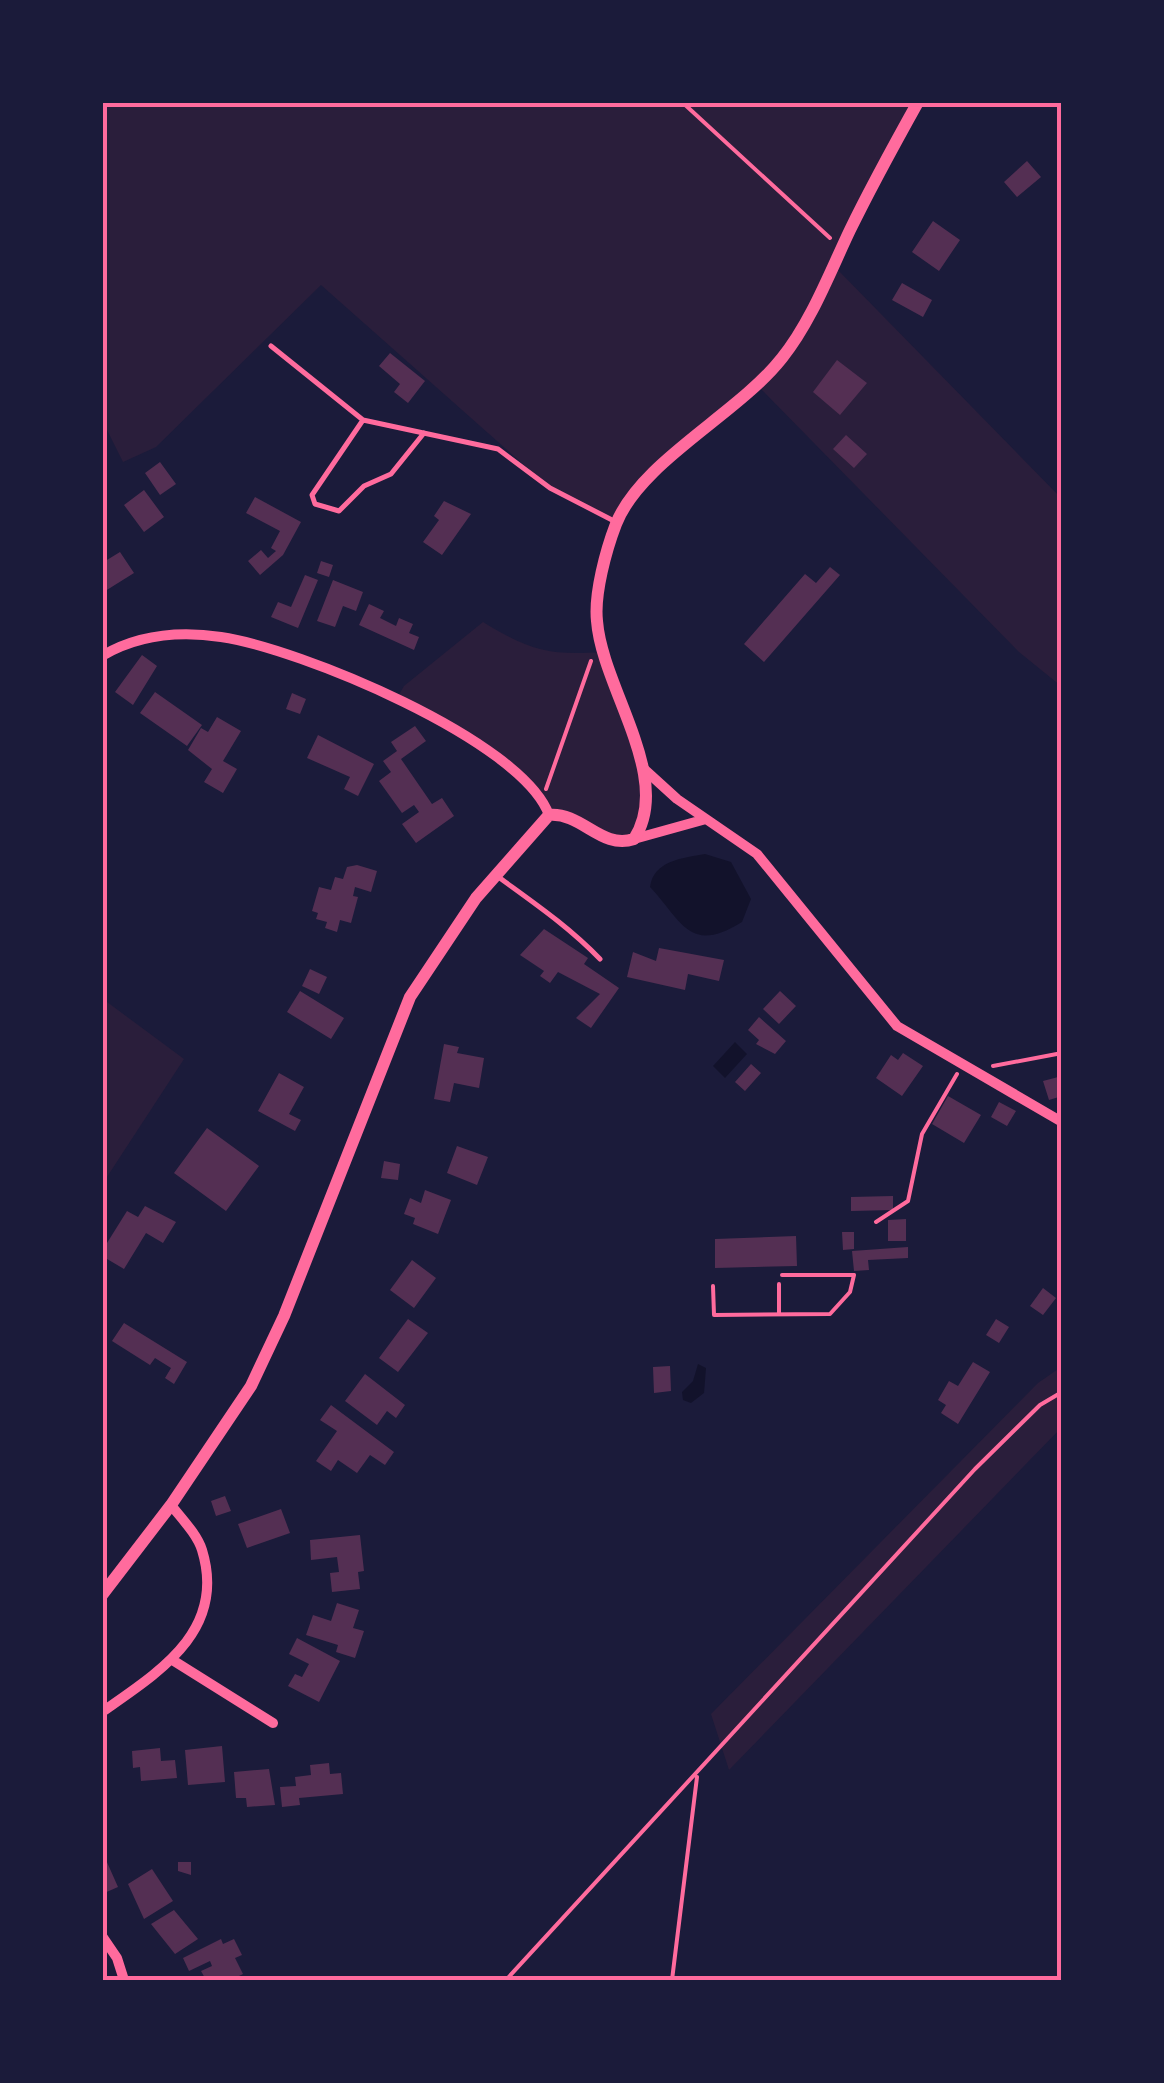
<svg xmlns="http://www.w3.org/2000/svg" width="1164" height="2083" font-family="'Nunito Sans',sans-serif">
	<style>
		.green { fill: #2a1e3b }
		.water { fill: #12122b }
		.building { fill: #542f53 }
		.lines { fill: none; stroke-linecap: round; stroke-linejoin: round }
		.path { stroke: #ff6b9d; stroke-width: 4 }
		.service { stroke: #ff6b9d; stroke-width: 5 }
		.minor { stroke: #ff6b9d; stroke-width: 10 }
		.tertiary { stroke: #ff6b9d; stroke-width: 12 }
		.neatline { fill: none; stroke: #ff6b9d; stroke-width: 4 }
	</style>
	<rect width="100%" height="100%" fill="#1b1b3a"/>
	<path class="green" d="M 103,103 L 918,103 L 835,267 L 1061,498 L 1061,686 L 1019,652 L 757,385 L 674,453 L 617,523 L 550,488 L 321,285 L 156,447 L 123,462 L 103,422 Z
		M 483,622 C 529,650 549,656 602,652 L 644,769 L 640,830 L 623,842 L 549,815 L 513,772 L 397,698 L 404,686 Z
		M 103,999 L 184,1059 L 103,1183 Z
		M 1061,1367 L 1061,1428 L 729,1770 L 711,1714 L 1038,1383 Z"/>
	<path class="water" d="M 705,854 L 731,862 L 751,899 L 742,922 C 689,955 682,921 650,887 C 653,861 682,858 705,854 Z
		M 735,1042 L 747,1054 L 725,1078 L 713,1066 Z
		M 698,1364 L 706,1368 L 704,1393 L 691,1403 L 683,1400 L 682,1392 L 693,1381 Z"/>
	<path class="building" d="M 1027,161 L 1041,177 L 1017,197 L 1004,182 Z
		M 933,221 L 960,240 L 939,271 L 912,252 Z
		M 902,283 L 932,300 L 923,317 L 892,300 Z
		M 390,353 L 425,381 L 408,403 L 394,392 L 400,384 L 379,366 Z
		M 837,360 L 867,383 L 840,415 L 813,392 Z
		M 846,435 L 867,454 L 854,468 L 833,449 Z
		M 160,462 L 176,484 L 160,495 L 145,473 Z
		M 144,490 L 164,517 L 144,532 L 124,505 Z
		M 255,497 L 301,522 L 283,555 L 260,575 L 248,561 L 261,550 L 268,558 L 276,551 L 271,548 L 280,531 L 246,513 Z
		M 444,501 L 471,514 L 442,555 L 423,542 L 439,520 L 434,516 Z
		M 120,552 L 134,573 L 102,593 L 102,563 Z
		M 321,561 L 333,565 L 329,577 L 317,573 Z
		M 830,567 L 840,575 L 764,662 L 744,644 L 805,574 L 816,583 Z
		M 305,575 L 318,580 L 298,628 L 271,617 L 278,602 L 291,607 Z
		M 333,580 L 363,592 L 356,611 L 343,606 L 335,627 L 317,621 Z
		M 369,604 L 384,611 L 380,618 L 396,626 L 399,618 L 413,624 L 409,633 L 419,637 L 414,650 L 359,625 Z
		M 142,655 L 157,666 L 133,705 L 115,692 Z
		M 155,692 L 202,725 L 187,746 L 140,713 Z
		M 292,693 L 306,699 L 300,714 L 286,709 Z
		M 217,717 L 241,731 L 223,761 L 237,769 L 223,793 L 204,782 L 212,769 L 188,750 L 201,728 L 208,732 Z
		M 415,726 L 426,741 L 401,759 L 432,804 L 442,798 L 454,816 L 416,843 L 402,824 L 419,812 L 414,805 L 402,813 L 379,781 L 391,772 L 383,761 L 397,751 L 391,742 Z
		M 318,735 L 374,764 L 358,796 L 344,789 L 350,777 L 307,758 Z
		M 357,865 L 377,871 L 371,892 L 355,887 L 353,896 L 358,897 L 351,923 L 340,920 L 337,932 L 325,928 L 327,922 L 316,919 L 318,913 L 312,911 L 319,887 L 331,890 L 335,877 L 343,879 L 347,867 Z
		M 544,929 L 588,958 L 584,964 L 619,988 L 591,1028 L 576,1018 L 600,994 L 558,972 L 550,983 L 540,976 L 544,971 L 520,955 Z
		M 659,948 L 724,960 L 719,981 L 688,974 L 685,990 L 627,977 L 633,952 L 656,961 Z
		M 310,969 L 327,977 L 319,994 L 302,986 Z
		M 300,991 L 344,1018 L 331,1039 L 287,1012 Z
		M 780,991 L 796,1006 L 779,1024 L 763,1009 Z
		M 759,1017 L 786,1041 L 775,1054 L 756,1044 L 759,1040 L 748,1030 Z
		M 444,1044 L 459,1047 L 457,1053 L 484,1058 L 479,1088 L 454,1083 L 450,1102 L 434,1099 Z
		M 903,1053 L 923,1066 L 902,1096 L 876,1078 L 891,1055 L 898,1060 Z
		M 751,1064 L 761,1073 L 745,1091 L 735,1082 Z
		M 279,1073 L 304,1087 L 289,1114 L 301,1120 L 295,1131 L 258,1111 Z
		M 1062,1076 L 1062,1096 L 1049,1100 L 1043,1081 Z
		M 948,1096 L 981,1115 L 964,1143 L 932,1124 Z
		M 999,1102 L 1016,1111 L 1007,1126 L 991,1117 Z
		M 207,1128 L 259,1166 L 226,1211 L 174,1173 Z
		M 457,1146 L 488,1157 L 477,1185 L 447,1173 Z
		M 384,1161 L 400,1164 L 398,1180 L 381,1178 Z
		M 425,1190 L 451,1200 L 438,1234 L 413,1224 L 415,1218 L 404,1214 L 410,1198 L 421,1203 Z
		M 893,1196 L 893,1210 L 851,1211 L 851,1197 Z
		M 145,1206 L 176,1222 L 163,1243 L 146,1233 L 124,1269 L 102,1256 L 102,1251 L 127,1211 L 138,1217 Z
		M 906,1219 L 906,1241 L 888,1241 L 888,1220 Z
		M 842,1232 L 854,1232 L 854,1249 L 843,1250 Z
		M 796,1236 L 797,1266 L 715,1268 L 715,1239 Z
		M 908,1247 L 908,1258 L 868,1260 L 869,1270 L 854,1271 L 852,1251 Z
		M 412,1260 L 436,1278 L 414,1308 L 390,1290 Z
		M 1043,1288 L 1056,1298 L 1043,1315 L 1030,1306 Z
		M 408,1319 L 428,1333 L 398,1372 L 379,1358 Z
		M 996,1319 L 1009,1327 L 999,1343 L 986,1335 Z
		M 124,1323 L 187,1362 L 174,1384 L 165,1378 L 171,1368 L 155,1358 L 150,1365 L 112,1341 Z
		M 973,1362 L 990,1372 L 958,1424 L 941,1413 L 946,1405 L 938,1400 L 949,1381 L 958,1386 Z
		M 670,1366 L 671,1391 L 654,1393 L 653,1367 Z
		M 365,1374 L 405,1405 L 396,1418 L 387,1411 L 377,1425 L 345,1401 Z
		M 331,1405 L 394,1452 L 385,1465 L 370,1455 L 357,1473 L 338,1460 L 331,1471 L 316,1461 L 337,1431 L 320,1420 Z
		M 225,1496 L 231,1511 L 216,1516 L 211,1501 Z
		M 281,1509 L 290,1533 L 247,1548 L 238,1524 Z
		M 360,1535 L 364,1571 L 358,1572 L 360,1589 L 332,1592 L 330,1573 L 339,1572 L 337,1557 L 311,1560 L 310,1540 Z
		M 337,1603 L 359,1610 L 353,1628 L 364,1631 L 355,1658 L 336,1652 L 338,1645 L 306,1635 L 313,1615 L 331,1621 Z
		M 297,1638 L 340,1661 L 319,1702 L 288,1686 L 295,1674 L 302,1677 L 309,1664 L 289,1654 Z
		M 222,1746 L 225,1782 L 188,1785 L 185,1750 Z
		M 160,1748 L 161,1761 L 175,1760 L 177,1778 L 141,1781 L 140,1767 L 133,1768 L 132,1751 Z
		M 329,1763 L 330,1774 L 341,1773 L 343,1794 L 299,1798 L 300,1805 L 282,1807 L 280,1787 L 296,1786 L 295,1777 L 311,1775 L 310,1765 Z
		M 269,1769 L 275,1805 L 247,1807 L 246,1798 L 236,1798 L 234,1772 Z
		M 102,1851 L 118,1887 L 102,1894 Z
		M 178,1862 L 191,1862 L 191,1875 L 178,1871 Z
		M 152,1869 L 173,1901 L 144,1919 L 128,1884 Z
		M 174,1910 L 198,1939 L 175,1954 L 151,1924 Z
		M 221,1939 L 223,1944 L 234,1939 L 242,1955 L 235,1958 L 243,1974 L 231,1980 L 206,1980 L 201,1971 L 212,1966 L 210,1961 L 189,1971 L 183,1958 Z"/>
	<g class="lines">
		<path class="path" d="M 682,102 L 830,238
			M 546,789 L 591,661
			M 993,1066 L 1062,1053
			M 876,1222 L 908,1201 L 922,1134 L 957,1074
			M 779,1284 L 779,1314
			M 713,1286 L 714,1315 L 830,1314 L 850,1292 L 854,1275 L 782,1275
			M 506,1980 L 975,1469 L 1040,1405 L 1062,1392
			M 672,1980 L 697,1777"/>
		<path class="service" d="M 271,346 L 363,420
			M 424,433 L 391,474 L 364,486 L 339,511 L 315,504 L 312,495 L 363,420 L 498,449 L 550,488 L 614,521
			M 497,876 C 534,903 568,926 600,959"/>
		<path class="minor" d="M 102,656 C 139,634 180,631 221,637 C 298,648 522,740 549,815
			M 644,769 L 677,799 L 757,854 L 897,1026 L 1062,1122
			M 634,839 L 706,819
			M 174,1661 L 273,1723
			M 102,1712 C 159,1672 227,1631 202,1550 C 197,1534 181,1518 171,1505
			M 102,1936 L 117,1958 L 124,1980"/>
		<path class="tertiary" d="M 102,1595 L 171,1505 L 251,1386 L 284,1316 L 410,997 L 476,898 L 549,815 C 582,812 601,850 634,839 C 674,778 602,688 597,621 C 594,594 606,550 616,524 C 641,461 737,415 782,358 C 811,322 830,272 850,230 C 871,187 894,145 918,102"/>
	</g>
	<rect width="1164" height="2083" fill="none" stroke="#1b1b3a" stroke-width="210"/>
	<rect x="105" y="105" width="954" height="1873" class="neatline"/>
</svg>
